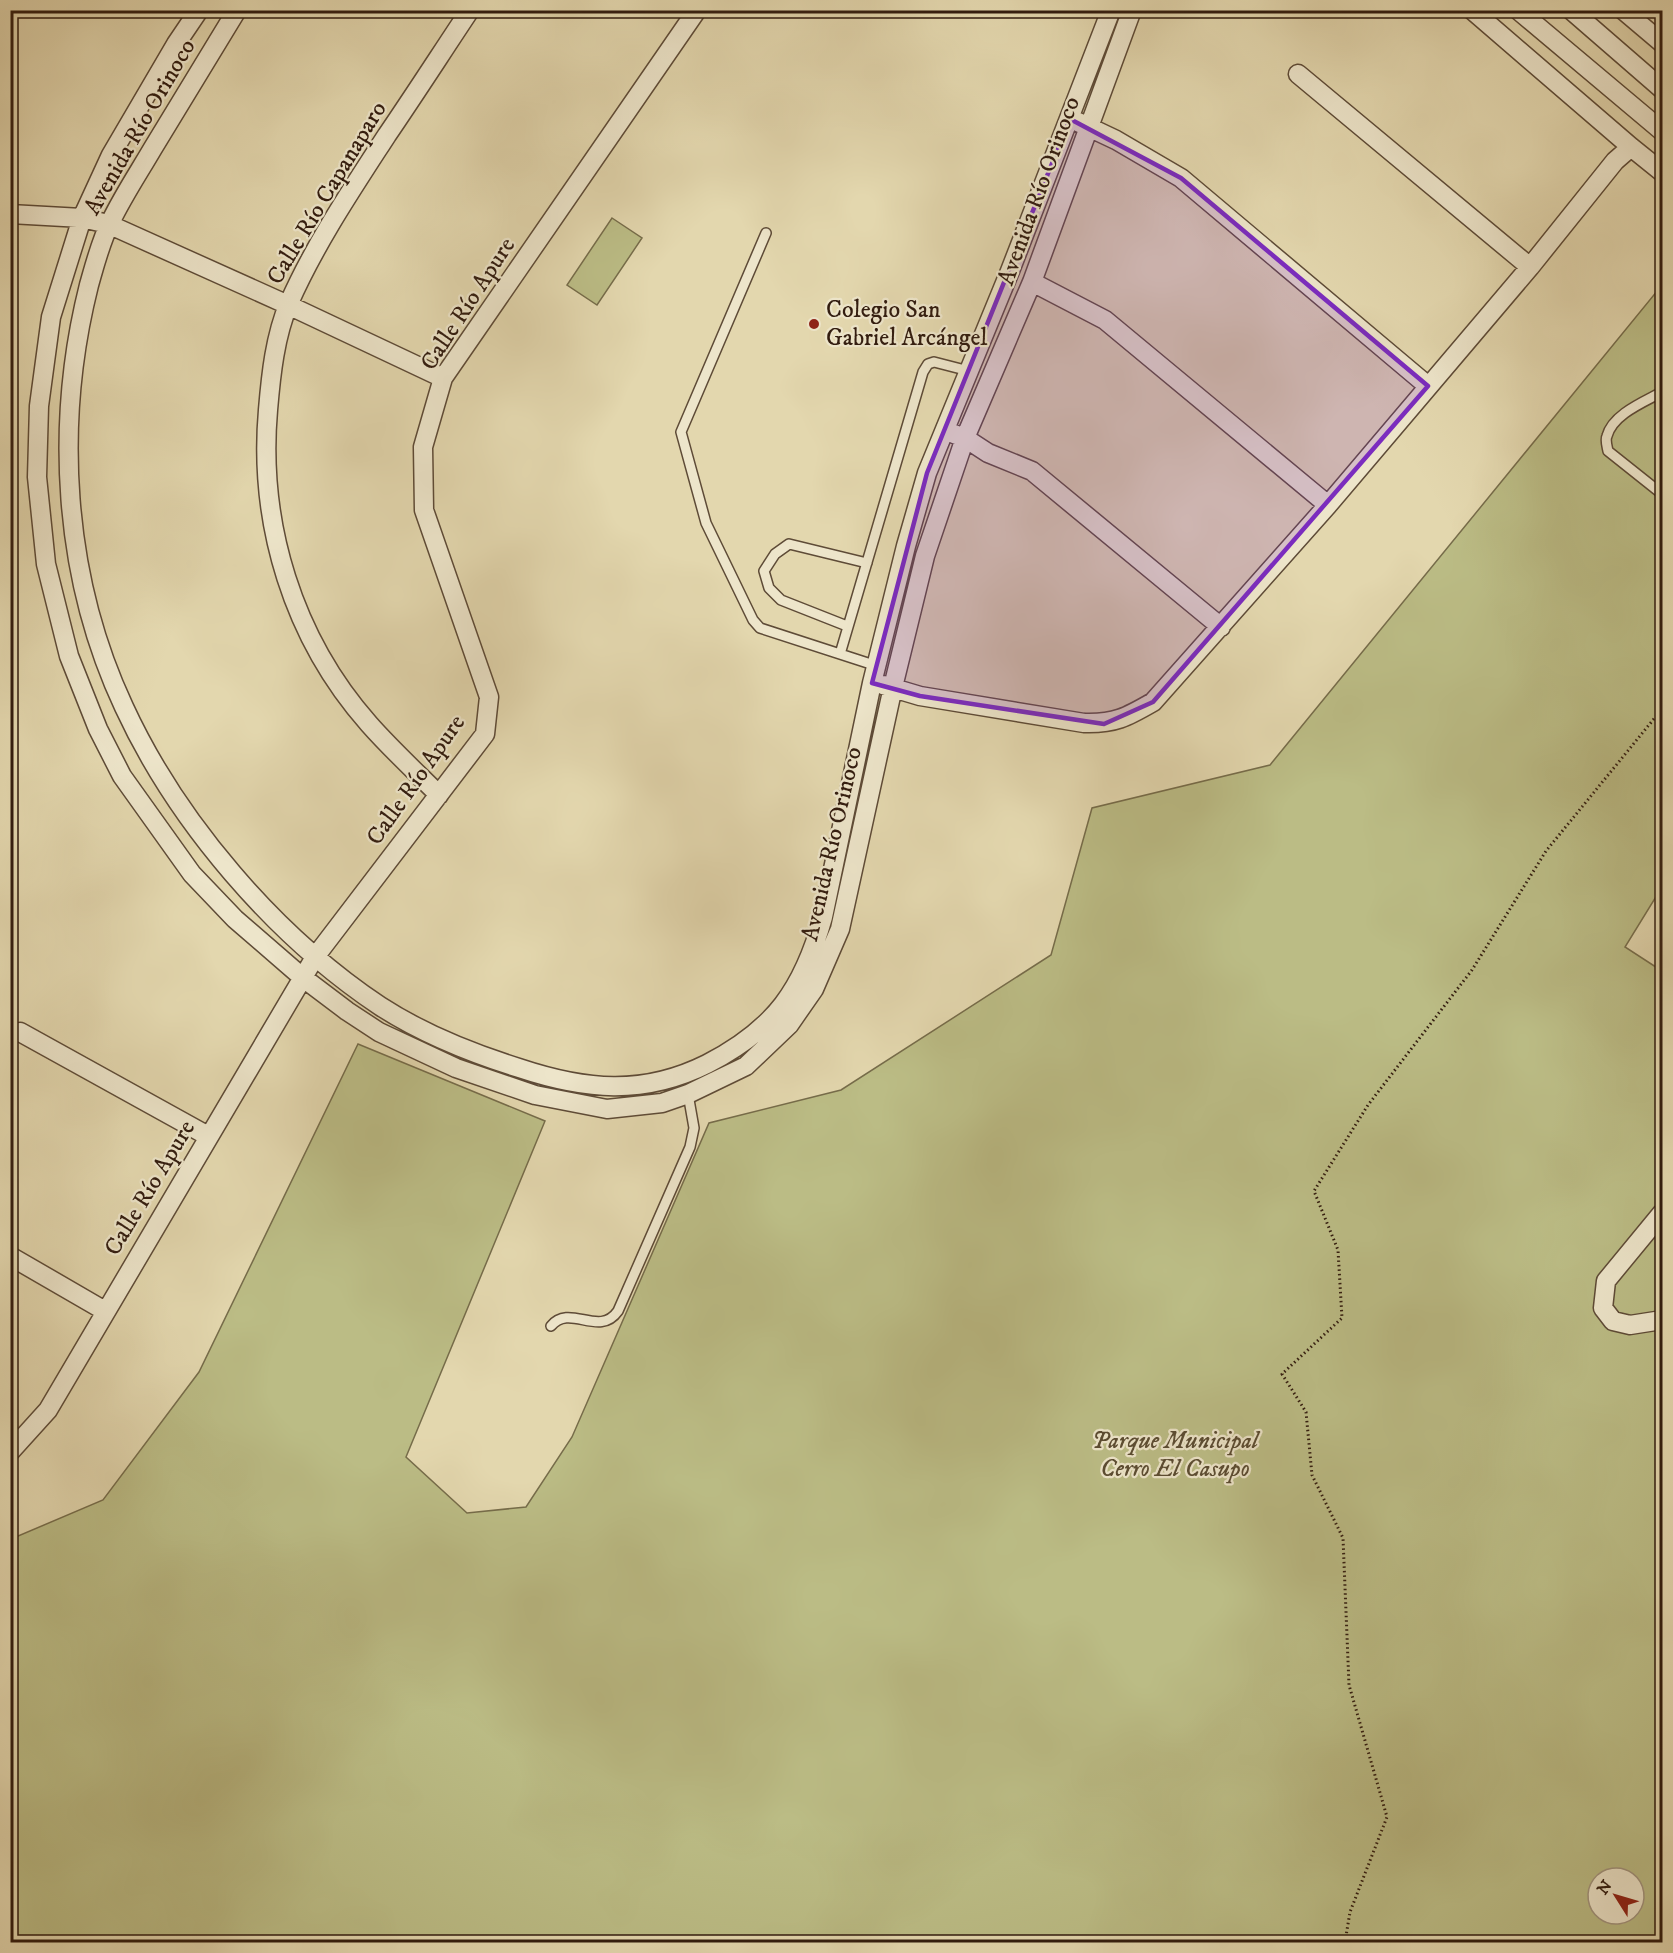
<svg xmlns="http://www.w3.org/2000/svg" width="1673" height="1953" font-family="'IM FELL DW Pica',serif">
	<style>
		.green { fill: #bbbc85; stroke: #766c4a; stroke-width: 1.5; fill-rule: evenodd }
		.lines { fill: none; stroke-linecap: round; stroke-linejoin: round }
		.lane-casing { stroke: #5e4b37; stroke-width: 12 }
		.street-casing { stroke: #5e4b37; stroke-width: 21 }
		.path { stroke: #321c0f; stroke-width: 3; stroke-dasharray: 1.5 3; stroke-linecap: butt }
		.lane { stroke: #ede5ca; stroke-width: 9 }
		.street { stroke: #ede5ca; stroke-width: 18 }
		.marked { fill: #7b2cbf; fill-opacity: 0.2; stroke: #7b2cbf; stroke-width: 4.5; stroke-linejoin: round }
		.poi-dot { fill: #8f2418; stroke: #ede5ca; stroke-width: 2 }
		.labels { text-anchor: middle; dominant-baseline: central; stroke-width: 4.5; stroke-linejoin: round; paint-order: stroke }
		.street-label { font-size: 24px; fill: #321c0f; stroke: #ede5ca }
		.poi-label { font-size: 24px; fill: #321c0f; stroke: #ede5ca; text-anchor: start }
		.park-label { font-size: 24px; font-style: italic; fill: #5b4c32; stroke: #ede5ca }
	</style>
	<rect width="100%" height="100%" fill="#e3d7ae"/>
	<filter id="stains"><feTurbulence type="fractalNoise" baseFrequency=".00333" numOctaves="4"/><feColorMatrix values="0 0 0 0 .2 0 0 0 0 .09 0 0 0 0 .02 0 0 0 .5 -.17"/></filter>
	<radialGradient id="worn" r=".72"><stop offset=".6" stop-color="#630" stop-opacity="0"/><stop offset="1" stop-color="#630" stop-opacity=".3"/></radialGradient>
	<path class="green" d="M 612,218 L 642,238 L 597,305 L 567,285 Z
		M 1662,285 L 1662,887 L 1625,947 L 1662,971 L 1662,1942 L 11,1942 L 11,1539 L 103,1500 L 199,1372 L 358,1044 L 545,1121 L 406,1457 L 467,1513 L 526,1507 L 572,1437 L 709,1123 L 841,1090 L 1051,955 L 1092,808 L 1270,765 ZM 1598,1878 L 1634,1878 L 1634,1914 L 1598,1914 Z"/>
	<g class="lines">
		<g class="lane-casing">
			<path id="lane" d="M 766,233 L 681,432 L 706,523 L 753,620 L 760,628 L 877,666
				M 1662,392 C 1644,402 1613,414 1607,436 C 1605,440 1607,446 1608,451 L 1662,494
				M 847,626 L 781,600 L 769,588 L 764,571 L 775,554 L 789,544 L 867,563
				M 840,654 L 923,372 L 928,364 L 934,362 L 969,371
				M 551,1326 C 570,1303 599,1338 618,1311 L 690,1147 L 694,1128 L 688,1094"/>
		</g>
		<g class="street-casing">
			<path id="street" d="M 199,10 L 176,44 L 111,155 L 82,218 L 51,317 L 39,406 L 37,477 L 46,564 L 69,656 L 98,729 L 122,776 L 192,874 L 235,919 L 302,977 L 347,1011 L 379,1032 L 456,1068 L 535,1095 L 607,1109 L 662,1103 L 688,1094 L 746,1066 L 789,1025 L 814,989 L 840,929 L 893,687 L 925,556 L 965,438 L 1032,282 L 1132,10
				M 237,10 C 209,56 181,102 153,148 C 139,172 123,196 111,221 C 101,240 95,264 89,285 C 54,424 63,577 124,707 C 177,822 275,936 380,1006 C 423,1034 471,1053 519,1068 C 585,1090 643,1096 707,1064 C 775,1029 803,989 823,917 L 872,683 L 906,546 L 927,473 L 1010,271 L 1111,10
				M 1472,10 L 1631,147 L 1662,172
				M 1518,10 L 1662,131
				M 1571,10 L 1662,89
				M 1623,10 L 1662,43
				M 1298,74 L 1530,267
				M 1078,122 L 1116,140 L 1181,178 L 1428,386
				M 10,214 L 82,218 L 108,224 L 288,305 L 443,378
				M 1032,282 L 1105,320 L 1328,505
				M 954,434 L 965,438 L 988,453 L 1032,471 L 1221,627
				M 883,685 L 920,696 L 1084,723 C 1115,724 1127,717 1153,702 L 1328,505 L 1530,267 L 1615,161 L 1631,147
				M 439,795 C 416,772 391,749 369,724 C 293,638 258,524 268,410 C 271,374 275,336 289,303 C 315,244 352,189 387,135 C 415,94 442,52 470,10
				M 20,1032 L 208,1136
				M 1662,1213 L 1606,1281 L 1603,1308 L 1613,1321 L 1630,1325 L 1662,1320
				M 10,1256 L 105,1311
				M 10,1452 L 48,1410 L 315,957 L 485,734 L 489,697 L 424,510 L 423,447 L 443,378 L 697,10"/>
		</g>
		<path class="path" d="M 1345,1942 L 1350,1912 L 1387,1817 L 1349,1685 L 1343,1538 L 1312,1475 L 1306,1412 L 1282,1374 L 1342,1318 L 1338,1250 L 1314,1191 L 1368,1105 L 1472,970 L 1546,851 L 1662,709"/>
		<use href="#lane" class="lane"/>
		<use href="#street" class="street"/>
	</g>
	<path class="marked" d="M 1070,119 L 1181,178 L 1428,386 L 1153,702 L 1104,724 L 920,696 L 872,683 L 927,473 Z"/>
	<circle class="poi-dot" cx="814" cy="324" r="6"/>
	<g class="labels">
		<g class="street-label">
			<text transform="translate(140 127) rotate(-60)">Avenida Río Orinoco</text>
			<text transform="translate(1039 191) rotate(-70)">Avenida Río Orinoco</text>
			<text transform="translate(327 193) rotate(-59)">Calle Río Capanaparo</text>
			<text transform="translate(468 304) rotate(-57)">Calle Río Apure</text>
			<text transform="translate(416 780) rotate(-55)">Calle Río Apure</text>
			<text transform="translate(832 844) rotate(-77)">Avenida Río Orinoco</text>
			<text transform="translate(150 1188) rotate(-59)">Calle Río Apure</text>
		</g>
		<g class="poi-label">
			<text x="826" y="310">Colegio San<tspan x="826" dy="28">Gabriel Arcángel</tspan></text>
		</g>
		<g class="park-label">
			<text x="1175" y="1441">Parque Municipal<tspan x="1175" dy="28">Cerro El Casupo</tspan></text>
		</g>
	</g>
	<rect width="1673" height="1953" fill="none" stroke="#e3d7ae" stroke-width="36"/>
	<rect x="12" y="12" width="1649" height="1929" fill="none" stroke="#321c0f" stroke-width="3"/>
	<rect x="18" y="18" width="1637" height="1917" fill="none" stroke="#321c0f" stroke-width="1.5"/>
	<g transform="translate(1616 1896) rotate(307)"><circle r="28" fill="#ede5ca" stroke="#a2957f" stroke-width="1.5"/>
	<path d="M0-4.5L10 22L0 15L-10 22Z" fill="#8f2418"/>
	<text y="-9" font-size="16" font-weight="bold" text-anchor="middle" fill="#321c0f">N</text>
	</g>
	<rect width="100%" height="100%" filter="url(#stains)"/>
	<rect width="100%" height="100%" fill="url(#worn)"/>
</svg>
